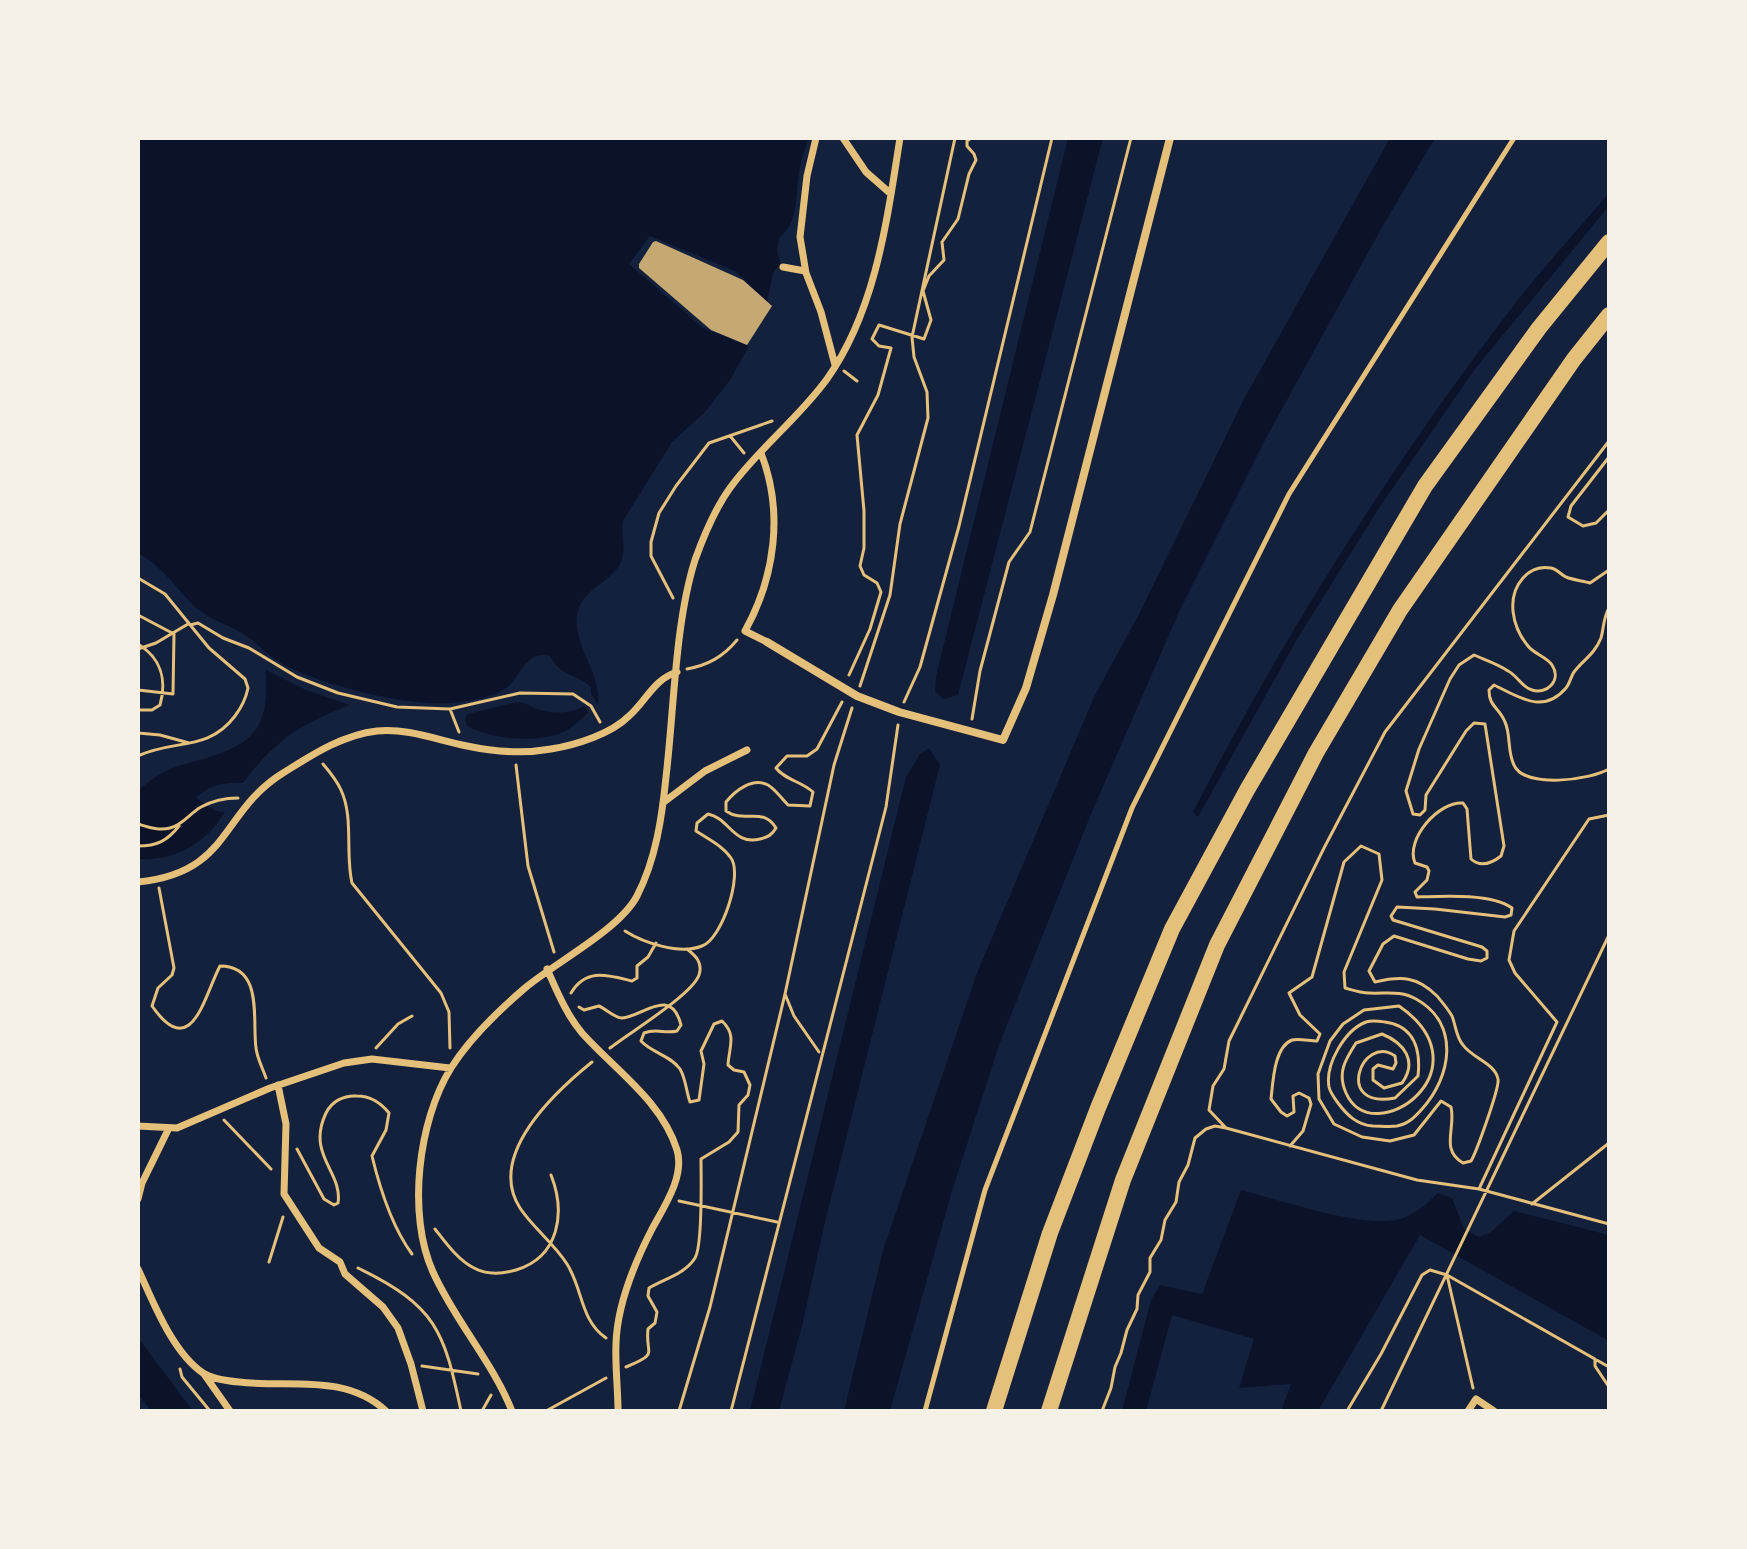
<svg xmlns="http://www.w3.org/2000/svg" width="1747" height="1549" font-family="'Golos Text',sans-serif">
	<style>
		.water { fill: #0b132b }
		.building { fill: #c6a872 }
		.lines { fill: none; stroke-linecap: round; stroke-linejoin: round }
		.path { stroke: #e5c07b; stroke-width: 3 }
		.service { stroke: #e5c07b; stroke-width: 5 }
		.pedestrian { stroke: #e5c07b; stroke-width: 7 }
		.minor { stroke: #e5c07b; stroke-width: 8 }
		.trunk { stroke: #e5c07b; stroke-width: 16 }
	</style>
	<rect width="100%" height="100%" fill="#14213d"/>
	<path class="water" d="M 138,138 L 809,138 C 806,146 803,155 801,163 C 794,189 802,220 779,238 L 777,250 L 780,264 L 773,273 L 767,302 L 735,271 L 650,236 L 629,264 L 703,328 L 749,346 L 730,380 L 705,412 L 672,442 L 623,521 C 621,536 627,551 620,564 C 609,584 581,589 577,615 C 573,646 601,671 598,704 L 591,694 L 591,687 C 575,673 561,677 550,656 C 524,649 521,678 505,689 C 490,698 469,701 452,703 C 407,707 314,684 276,660 C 266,654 258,644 248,637 C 231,625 211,621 195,607 C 175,587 164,568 138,553 Z
		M 1068,138 L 1103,138 L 958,695 L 943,699 L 935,691 L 936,676 Z
		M 1390,138 L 1435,138 L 1381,229 L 1265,440 L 1179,612 L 1091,814 L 999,1045 L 952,1191 L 890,1411 L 844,1411 L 883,1250 L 977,973 L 1094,697 L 1139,614 L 1244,399 Z
		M 1609,193 L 1609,206 L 1475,369 L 1379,508 L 1296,641 L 1198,817 L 1193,812 C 1283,637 1388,470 1507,314 C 1539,272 1575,233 1609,193 Z
		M 266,670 L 306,690 L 350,705 C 302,723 274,741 243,783 C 225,782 209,785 196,798 L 216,811 L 225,812 C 205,844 176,861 138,859 L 138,791 C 149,781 161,772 175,767 C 201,759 244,752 258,726 C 268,709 266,688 266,670 Z
		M 517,702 C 525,702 528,705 535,708 C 549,714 573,715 585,705 L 588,713 C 578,722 569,731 556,735 C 529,742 491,739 467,726 L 465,719 L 468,714 Z
		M 929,748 L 940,765 L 825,1222 L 802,1326 L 779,1411 L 750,1411 L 906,777 L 920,754 Z
		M 1241,1190 C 1280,1200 1357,1227 1396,1220 C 1414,1216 1425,1205 1438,1193 L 1452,1198 L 1464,1229 L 1479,1237 L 1491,1232 L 1514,1211 L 1609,1235 L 1609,1341 L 1420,1235 L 1318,1411 L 1281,1411 L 1291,1384 L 1239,1388 L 1254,1339 L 1172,1315 L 1146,1411 L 1122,1411 L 1151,1300 L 1160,1285 L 1202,1294 Z
		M 138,1338 L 139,1339 L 193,1411 L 151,1411 L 138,1394 Z"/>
	<path class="building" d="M 656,241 L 743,280 L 772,306 L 747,345 L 711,330 L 639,268 L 639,264 L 653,242 Z"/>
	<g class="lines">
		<path class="path" d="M 844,371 L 857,381
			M 731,437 L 744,453
			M 1609,457 L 1571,506 L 1568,517 L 1583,526 L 1596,523 L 1609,510
			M 138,578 L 165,594 L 209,648 L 245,679 L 248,688 C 246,698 241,708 235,716 C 208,752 173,739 138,756
			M 673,598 L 651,556 L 651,542 L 659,513 L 676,486 L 709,443 L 772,421
			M 1609,608 C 1603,618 1604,628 1601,638 C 1594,655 1584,659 1574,672 C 1571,676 1570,683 1566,688 C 1543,715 1519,697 1494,685 L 1489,690 C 1489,707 1499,707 1505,722 C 1511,735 1507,751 1514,765 C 1525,789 1590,780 1609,769
			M 138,615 L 174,634 L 173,694 L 138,690
			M 190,625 L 198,623 L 223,638 L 249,648 L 297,677 L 338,693 L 397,707 L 450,709 L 520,693 L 573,694 L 591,706 L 600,722
			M 138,644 C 161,658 167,680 160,705 L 152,710 L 138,710
			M 138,649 L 156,643 L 188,624
			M 687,669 C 708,665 723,657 737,640
			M 849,675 L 870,629 L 881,592 L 877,583 L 864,575 L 860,566 L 864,548 L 864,511 L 857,435 L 878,395 L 891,348 L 879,346 L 872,339 L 879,325 L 924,339 L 931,320 L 923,291 L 929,276 L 944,260 L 942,242 L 958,219 L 969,174 L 976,160 L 974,154 L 967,146 L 967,141 L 971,138
			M 860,686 L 890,595 L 900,524 L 928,418 L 927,392 L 914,357 L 912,337 L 955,138
			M 904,702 L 920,667 L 959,526 L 1052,138
			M 450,709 L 459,732
			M 972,719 L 980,671 L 1009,562 L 1030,532 L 1131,138
			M 138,733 L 160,735 L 189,743
			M 323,764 C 329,771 337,781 341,790 C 354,818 345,853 352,883 L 441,993 L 449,1012 L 450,1048
			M 516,765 L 528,866 L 554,952
			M 1609,815 L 1589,819 L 1514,931 L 1509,960 L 1515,973 L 1557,1022 L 1479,1189 L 1609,1224
			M 138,824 C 148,827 159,831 170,828 C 183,825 190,813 201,807 C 212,801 226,798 238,798
			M 138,846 C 157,846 167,841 179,826
			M 159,888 L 174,968 L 172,975 L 158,988 L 152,1006 C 192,1063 204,996 220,966 C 264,966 252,1020 256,1048 C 257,1058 263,1069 266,1078
			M 625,931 C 644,943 680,955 702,946 C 722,939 743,875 731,858 C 723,846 708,839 696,831 L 697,823 L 708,814 C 729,818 734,846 760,839 C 768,837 772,835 776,828 C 763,806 744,824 726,811 L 726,802 C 735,791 752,777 768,785 C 775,789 782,799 788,805 L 810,806 L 813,792 C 801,781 785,780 776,768 L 787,756 L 807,756 L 817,749 L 842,702
			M 571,993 C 586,968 607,975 632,981 L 637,978 L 637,966 L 648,957 L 656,943
			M 785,994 L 794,1016 L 819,1052
			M 579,1007 L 584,1010 L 599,1006 C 606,1009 615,1018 622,1018 C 642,1017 671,985 681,1025 L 677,1031 C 665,1034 656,1028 644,1033 L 641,1041 C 652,1053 670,1055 680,1069 C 686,1079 686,1091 690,1102 L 699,1100 L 704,1064 L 701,1051 L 714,1024 L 722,1021 C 737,1035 729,1047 728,1065 L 734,1070 L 744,1072 L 750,1085 L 748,1095 L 739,1105 L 738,1132 L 729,1142 L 701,1159 C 701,1177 703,1245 695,1258 C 685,1274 664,1279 649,1288 L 648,1296 L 657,1312 L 655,1323 L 648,1329 C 645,1355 660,1353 626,1367
			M 376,1048 L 398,1024 L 412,1016
			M 610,1048 C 629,1033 692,995 699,975 C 703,963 696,956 687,949
			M 592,1062 C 555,1092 486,1155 520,1208 C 533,1228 554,1243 567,1264 C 583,1289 580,1320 606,1338
			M 224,1120 L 271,1169
			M 1226,1128 L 1209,1110 L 1213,1086 L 1224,1069 L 1229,1041 L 1324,848 L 1385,732 L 1609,441
			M 1290,1146 L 1303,1131 L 1311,1104 L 1309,1098 L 1299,1093 L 1293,1096 L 1294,1112 L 1287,1116 L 1281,1112 L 1271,1099 C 1273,1082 1274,1047 1292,1040 C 1298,1038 1310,1041 1317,1041 L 1320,1034 L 1300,1015 L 1289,993 L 1312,977 L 1344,862 L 1361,846 L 1379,854 L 1382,880 L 1344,972 L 1345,988 C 1352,990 1361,993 1369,993 C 1385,994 1401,990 1416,999 C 1461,1024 1451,1077 1422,1109 C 1415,1117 1408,1124 1397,1126 C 1390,1127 1380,1126 1373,1126 C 1357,1125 1347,1115 1338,1103 C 1335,1099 1330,1092 1329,1087 C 1325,1064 1345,1030 1366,1022 C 1372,1020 1378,1021 1385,1022 C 1414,1026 1421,1049 1418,1076 L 1395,1098 C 1333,1110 1362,1033 1395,1056 L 1396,1063 L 1393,1069 L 1378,1065 L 1373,1069 L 1373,1080 L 1384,1088 L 1402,1083 C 1418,1061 1404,1043 1382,1034 L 1356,1043 C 1345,1060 1337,1073 1346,1093 C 1373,1153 1490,1069 1399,1006 L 1364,1010 L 1343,1024 L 1330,1041 L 1318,1074 L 1319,1099 L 1334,1124 L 1362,1137 L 1390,1141 L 1414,1135 L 1441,1101 L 1451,1107 C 1456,1128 1440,1150 1463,1163 L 1471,1161 C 1476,1153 1500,1087 1498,1079 C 1495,1063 1472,1058 1463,1045 C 1456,1037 1456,1026 1452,1016 C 1448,1009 1442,1002 1437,996 C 1417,976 1401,976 1375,982 L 1369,971 L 1383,944 L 1394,936 L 1468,959 L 1481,961 L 1487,958 L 1487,951 L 1482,947 L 1393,920 L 1391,916 L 1397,907 L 1435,909 L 1505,917 L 1511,915 L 1512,908 C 1492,893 1442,896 1417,897 L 1415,892 L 1427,880 L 1429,871 L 1427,867 L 1415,863 C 1405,839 1439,801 1463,803 L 1467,809 L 1471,859 C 1481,868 1492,863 1501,856 L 1504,846 L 1485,724 L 1474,723 L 1466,731 L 1426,795 L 1425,810 L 1420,815 L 1413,814 L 1406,791 L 1419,749 L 1450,679 L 1459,665 L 1474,655 C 1485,660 1498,664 1508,671 C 1518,676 1521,687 1532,690 C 1547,695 1562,680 1552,665 C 1547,657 1534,654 1528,646 C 1512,627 1506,597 1523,578 C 1530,570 1540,566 1551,568 C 1557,569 1560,574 1566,577 C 1573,580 1583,581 1590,583 L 1609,570
			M 297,1149 L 324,1199 L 334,1205 L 338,1203 C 343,1172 306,1155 326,1113 C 332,1101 344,1095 357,1096 C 371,1096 381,1103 389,1113 L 386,1130 L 372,1156 C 380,1189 392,1227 412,1254
			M 679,1201 L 777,1222
			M 1532,1204 L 1609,1143
			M 435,1229 C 446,1243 458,1260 474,1268 C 487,1275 502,1274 516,1270 C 559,1257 566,1213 551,1175
			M 269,1262 L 283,1217
			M 358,1268 C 436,1306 444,1330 461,1411
			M 1447,1275 L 1473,1388
			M 1595,1359 L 1595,1366 L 1609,1387
			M 422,1366 L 478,1374
			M 180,1369 L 182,1377 L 210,1411
			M 482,1411 L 491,1395
			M 546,1411 L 606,1378
			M 679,1411 L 710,1307 L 785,994 L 834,765 L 852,708
			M 731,1411 L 886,807 L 898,725
			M 1102,1411 L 1111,1388 L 1115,1367 L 1121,1353 L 1127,1330 L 1137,1309 L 1138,1295 L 1150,1272 L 1150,1258 L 1161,1240 L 1165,1220 L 1176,1202 L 1179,1182 L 1188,1165 L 1195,1138 L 1206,1129 L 1215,1126 L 1226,1128 L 1417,1180 L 1479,1189
			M 1347,1411 L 1381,1354 L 1422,1275 L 1430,1270 L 1447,1275 L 1609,1367
			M 1381,1411 L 1609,935"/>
		<path class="service" d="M 925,1411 L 985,1190 L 1132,808 L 1289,494 L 1514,138"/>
		<path class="pedestrian" d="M 816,138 L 807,176 L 800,237 L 806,273 L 821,312 L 835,365
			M 843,138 L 866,172 L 891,194
			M 783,267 L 805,271
			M 761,453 C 784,512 775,577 745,631 L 767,642
			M 664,802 L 705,771 L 747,750
			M 138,882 C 231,873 220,812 283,773 C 312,755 342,735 377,731 C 408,728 437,740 467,746 C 495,752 523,754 551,749 C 576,745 611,734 629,716 C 646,701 654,679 677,672
			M 547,969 C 557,991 566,1014 582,1033 C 614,1069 662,1101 677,1150 C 685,1176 664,1207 652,1229 C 634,1264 617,1305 616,1344 C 615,1366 618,1389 618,1411
			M 278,1085 L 286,1124 L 284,1194 L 319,1248 L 340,1262 L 345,1274 L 383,1307 L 398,1328 L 411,1364 L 423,1411
			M 138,1126 L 177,1128 L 270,1088 L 344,1063 L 372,1059 L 450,1068
			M 138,1199 L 142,1183 L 168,1130
			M 138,1269 C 153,1301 172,1352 203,1373 C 212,1379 228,1381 239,1382 C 289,1388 345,1373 386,1411
			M 204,1374 L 230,1411
			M 512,1411 C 492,1361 455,1321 433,1272 C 407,1215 418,1121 451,1068 C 470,1038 498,1011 525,988 C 556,962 619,930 637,896 C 656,859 662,817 666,777 C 674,710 675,623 695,560 C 704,535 714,510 730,488 C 758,449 798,419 827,379 C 876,310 887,220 900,138
			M 1468,1411 L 1476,1399 L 1494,1411"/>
		<path class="minor" d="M 767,642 L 857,696 L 899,712 L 1003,740 L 1026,688 L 1053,595 L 1170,138"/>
		<path class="trunk" d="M 994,1411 L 1050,1233 L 1098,1108 L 1172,929 L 1247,790 L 1425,486 L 1539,328 L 1609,242
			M 1049,1411 L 1123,1180 L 1217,945 L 1316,753 L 1400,610 L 1574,359 L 1609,315"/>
	</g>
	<rect width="1747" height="1549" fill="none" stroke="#f6f1e7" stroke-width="280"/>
</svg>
